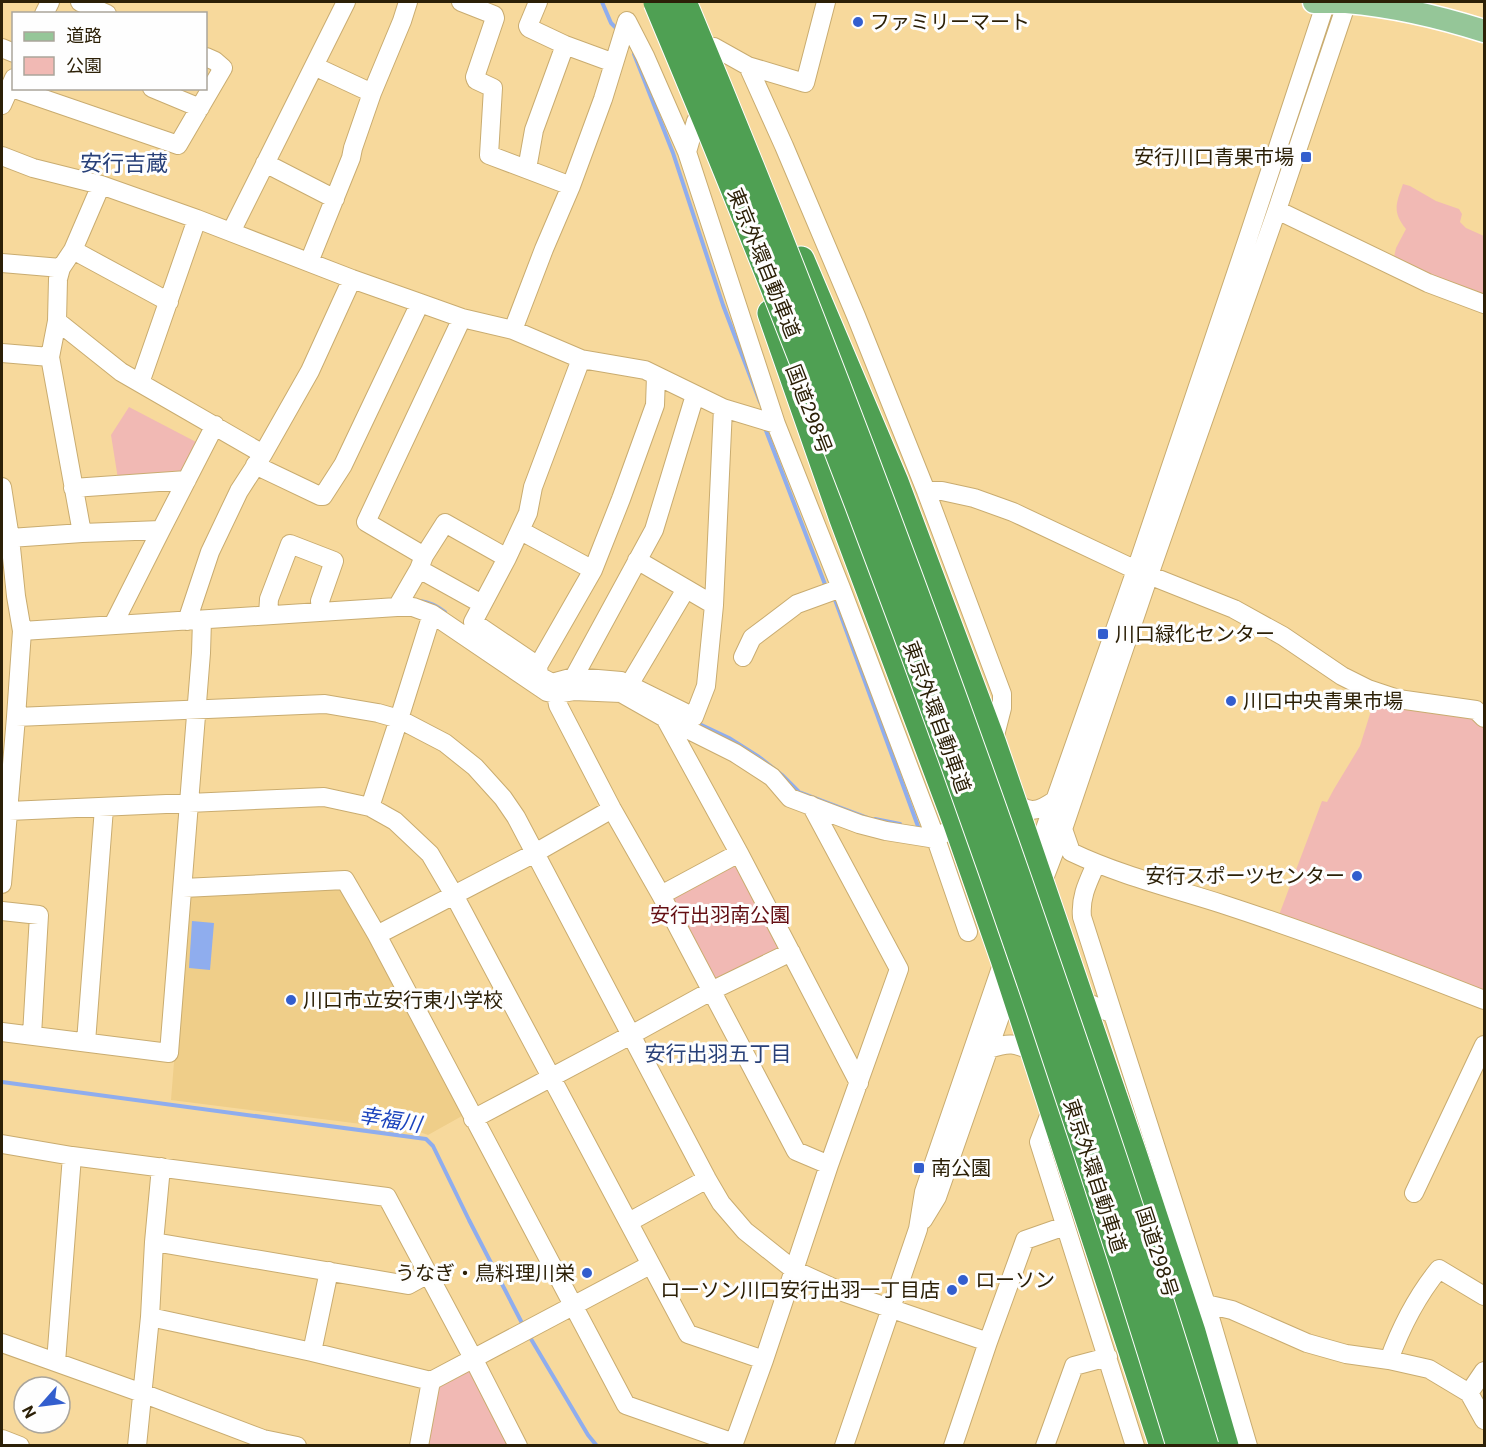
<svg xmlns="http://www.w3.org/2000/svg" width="1486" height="1447" font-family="Roboto,'Noto Sans JP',sans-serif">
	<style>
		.built { fill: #efce89 }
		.green { fill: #f1b9b4 }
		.water { fill: #8fadee }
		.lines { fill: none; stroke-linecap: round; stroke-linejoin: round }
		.stream { stroke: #8fadee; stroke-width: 4 }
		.minor-casing { stroke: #c9ac70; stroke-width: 20 }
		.major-casing { stroke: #fff; stroke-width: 25 }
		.highway-casing { stroke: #fff; stroke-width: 29 }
		.minor { stroke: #fff; stroke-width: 18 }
		.major { stroke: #95c698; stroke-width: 22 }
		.highway { stroke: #4fa053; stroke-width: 27 }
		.highway-bridge-casing { stroke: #fff; stroke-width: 29; stroke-linecap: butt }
		.highway-bridge { stroke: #4fa053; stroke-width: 27 }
		.poi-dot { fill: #335ece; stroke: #fefefe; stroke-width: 2 }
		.labels { text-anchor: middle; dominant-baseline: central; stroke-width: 6; stroke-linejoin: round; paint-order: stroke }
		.poi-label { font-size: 20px; fill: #2c2007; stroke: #fefefe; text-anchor: start }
		.street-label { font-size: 20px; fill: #2c2007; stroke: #fefefe }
		.park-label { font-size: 20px; fill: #650f13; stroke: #fefefe }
		.neighbourhood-label { font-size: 21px; fill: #284078; stroke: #fefefe }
		.water-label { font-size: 21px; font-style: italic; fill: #1a43bd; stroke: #fefefe }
		.quarter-label { font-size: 22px; fill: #284078; stroke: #fefefe }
	</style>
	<rect width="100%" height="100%" fill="#f7d99c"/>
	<path class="built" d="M 336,886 L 346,892 L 462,1116 L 428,1135 L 417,1131 L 171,1100 L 187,900 L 193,895 Z"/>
	<path class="green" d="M 1403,184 L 1410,186 L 1436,201 L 1459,209 L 1462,214 L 1460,222 L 1466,228 L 1484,236 L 1484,296 L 1475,290 L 1430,277 L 1394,257 L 1396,248 L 1406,229 C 1392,212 1396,204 1403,184 Z
		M 129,407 L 198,443 L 184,474 L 118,479 L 111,435 Z
		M 1375,698 L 1466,713 L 1484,725 L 1484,993 L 1279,915 L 1322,801 L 1327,802 L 1334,789 L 1360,746 Z
		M 729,866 L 738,868 L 779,943 L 775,952 L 721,981 L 711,979 L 670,904 L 672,896 Z
		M 464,1370 L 474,1373 L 512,1445 L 424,1446 L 435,1391 L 445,1381 Z"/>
	<path class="water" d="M 192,921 L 214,923 L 210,970 L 189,968 Z"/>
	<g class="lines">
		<path class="stream" d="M 602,2 L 611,23 L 616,28
			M 634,54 L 673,153 L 723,305 L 760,402
			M 765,428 L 826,587
			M 834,597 L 919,829
			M 420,601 C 429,602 437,606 445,612
			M 695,722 L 729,738 L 759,757 L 782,775 L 799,792 L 868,818
			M 875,819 L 900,824
			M 2,1082 L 426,1139 L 433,1146 L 469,1220 L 523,1325
			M 528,1334 L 588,1435 L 597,1446"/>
		<g class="minor-casing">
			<path id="minor" d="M 80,2 L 107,14
				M 461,2 L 494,15 L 495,18 L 475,77 L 476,80 L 493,88 L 489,155 L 571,186
				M 538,2 L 528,26 L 529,28 L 565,45 L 614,63
				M 44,14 L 50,2
				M 714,47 L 748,66 L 784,146 L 856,316 L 926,491 L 1002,694 L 1002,708 L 993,743
				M 2,48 L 14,53
				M 748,66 L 805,83 L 826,2
				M 9,87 L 178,145 L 223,68 L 215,61 L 206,57
				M 152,88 L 200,108
				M 372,93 L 402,21 L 408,2
				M 2,105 L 14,78
				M 696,121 L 687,152 L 776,424 L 841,588 L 936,839 L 968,932
				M 2,156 L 33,168 L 101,185 L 197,219 L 352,279 L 420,303 L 462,318 L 513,330 L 581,359 L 645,370 L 723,408 L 776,424
				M 265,163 L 335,199
				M 527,169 L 534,130 L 565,45
				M 1277,210 L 1428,283 L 1484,304
				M 231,232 L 346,2
				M 73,250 L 169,302
				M 309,262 L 351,158 L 353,148 L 372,93 L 314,66
				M 2,263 L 61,268
				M 57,321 L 121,372 L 263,454
				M 513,330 L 544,249 L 571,186 L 603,99 L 627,21 L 645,56 L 687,152
				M 2,353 L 50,357
				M 581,359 L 533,487 L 528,513 L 507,558 L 473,622 L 538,666 L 539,676 L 552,683 L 574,677 L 621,681 L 694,717 L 706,686 L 714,605 L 723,408
				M 140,383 L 197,219
				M 255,465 L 320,496 L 323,496 L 343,465 L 420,303
				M 2,487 L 10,538 L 16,596 L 22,631 L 16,717 L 2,884
				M 73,488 L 187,480
				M 926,491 L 942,491 L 974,498 L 1013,512 L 1136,570 L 1234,609 L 1283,636 L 1342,676 L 1368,689 L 1398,699 L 1476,710 L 1484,718
				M 521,531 L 593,570
				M 82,533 L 50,357 L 57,321 L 58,279 L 61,268 L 73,250 L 101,185
				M 10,538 L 82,533 L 161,530
				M 424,556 L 366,522 L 462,318
				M 637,560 L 714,605
				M 419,569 L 482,604
				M 397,607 L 419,569 L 424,556 L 445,523 L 507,558
				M 268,615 L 269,599 L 290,544 L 334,561 L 320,601 L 321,612
				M 187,621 L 210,552 L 239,491 L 263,454 L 310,371 L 352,279
				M 113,625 L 161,530 L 215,425
				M 22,631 L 397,607 L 413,607 L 432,614 L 547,692 L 556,694 L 574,691 L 621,693 L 665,718 L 735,753 L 772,777 L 790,798 L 859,824 L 886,831 L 936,839 L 957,824
				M 743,657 L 752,638 L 797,604 L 841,588
				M 538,666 L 593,570 L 621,499 L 655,405 L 656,376
				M 629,685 L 686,589
				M 574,688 L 574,677 L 654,530 L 695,395
				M 556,694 L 558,705 L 612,809 L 661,895 L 796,1151 L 829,1165
				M 16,717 L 325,704 L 378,713 L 399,719 L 445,743 L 475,767 L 503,798 L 516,817 L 707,1179 L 721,1203 L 745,1231 L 794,1270 L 840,1291 L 988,1342
				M 665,718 L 739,853 L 859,1083
				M 1011,798 C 1027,814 1037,813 1055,800
				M 370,807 L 399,719 L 432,614
				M 9,811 L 324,797 L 370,807 L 395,821 L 430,854 L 454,895 L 688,1334 L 764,1360
				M 1063,829 L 1071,852 C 1119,875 1172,888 1222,904 C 1311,933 1398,966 1484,1000
				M 1033,863 L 1136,570 L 1248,238 L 1326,2
				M 1096,864 C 1088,882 1080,897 1082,917 L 1113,1014
				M 183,888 L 345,880 L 377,935 L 626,1405 L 734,1443 L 764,1360 L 829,1165 L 899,969 L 811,805
				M 1040,889 L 1063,829 L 1149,575 L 1277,210 L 1347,2
				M 661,895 L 739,853
				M 2,911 L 39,915 L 32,1035
				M 377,935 L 535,853 L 612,809
				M 1079,999 L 1113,1014 L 1206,1304 L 1248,1446
				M 2,1032 L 169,1053 L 201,653 L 202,620
				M 86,1042 L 104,808
				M 989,1049 C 1010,1042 1014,1043 1034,1052
				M 1052,1108 L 1039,1142 L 1135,1446
				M 473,1119 L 631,1035 L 711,991 L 791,952
				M 2,1144 L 72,1156 L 387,1197 L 473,1358 L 518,1446
				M 1414,1193 L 1484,1045
				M 923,1220 L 937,1197 L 1012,982
				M 629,1222 L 707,1179
				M 154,1242 L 408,1285 L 428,1274
				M 1206,1304 L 1232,1310 L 1307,1343 L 1346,1354 L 1389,1360 L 1429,1369 L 1469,1393 L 1484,1420
				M 150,1317 L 312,1352 L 431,1381
				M 2,1343 L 142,1393 L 263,1439 L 297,1446
				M 312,1352 L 329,1271
				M 1389,1360 C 1401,1327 1417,1296 1439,1269 L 1484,1296
				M 56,1362 L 72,1156
				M 1469,1393 L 1484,1371
				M 2,1439 L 20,1446
				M 137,1446 L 150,1317 L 154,1242 L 161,1167
				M 419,1446 L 431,1381 L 650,1265
				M 844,1446 L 918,1229 L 924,1192 L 1004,959
				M 953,1446 L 988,1342 L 1025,1240 L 1065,1226
				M 1045,1446 L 1074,1366 L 1108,1357"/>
		</g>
		<g class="major-casing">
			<path id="major" d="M 1314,2 C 1325,2 1336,2 1346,2 C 1393,6 1440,17 1484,31"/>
		</g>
		<g class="highway-casing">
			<path id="highway" d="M 801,260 L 895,482 L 993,744 L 1134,1156 L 1192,1332 L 1225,1446
				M 771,313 L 843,519 L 957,824 L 1004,959 L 1163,1446"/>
		</g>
		<use href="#minor" class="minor"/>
		<use href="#major" class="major"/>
		<use href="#highway" class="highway"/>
		<g class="highway-bridge-casing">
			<path id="highway-bridge" d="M 657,2 C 856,473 1031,956 1180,1446
				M 683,2 C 803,289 913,580 1016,874 C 1082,1064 1147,1253 1205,1446"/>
		</g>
		<use href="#highway-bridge" class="highway-bridge"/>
	</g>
	<g class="poi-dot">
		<circle cx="858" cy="22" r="6"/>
		<rect x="1300" y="151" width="12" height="12" rx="3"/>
		<rect x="1097" y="628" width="12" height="12" rx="3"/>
		<circle cx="1231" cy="701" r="6"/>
		<circle cx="1357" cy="876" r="6"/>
		<circle cx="291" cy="1000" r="6"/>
		<rect x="913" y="1162" width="12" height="12" rx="3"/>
		<circle cx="587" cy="1273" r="6"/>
		<circle cx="963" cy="1280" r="6"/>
		<circle cx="952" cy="1290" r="6"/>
	</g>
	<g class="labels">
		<g class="poi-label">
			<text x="870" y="22">ファミリーマート</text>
			<text x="1294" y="157" text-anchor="end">安行川口青果市場</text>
			<text x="1115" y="634">川口緑化センター</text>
			<text x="1243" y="701">川口中央青果市場</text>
			<text x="1345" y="876" text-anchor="end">安行スポーツセンター</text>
			<text x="303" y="1000">川口市立安行東小学校</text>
			<text x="931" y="1168">南公園</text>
			<text x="575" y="1273" text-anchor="end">うなぎ・鳥料理川栄</text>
			<text x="975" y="1280">ローソン</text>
			<text x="940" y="1290" text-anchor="end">ローソン川口安行出羽一丁目店</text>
		</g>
		<g class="street-label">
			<text transform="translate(764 263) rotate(68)">東京外環自動車道</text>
			<text transform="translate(809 409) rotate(69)">国道298号</text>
			<text transform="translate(937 717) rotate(70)">東京外環自動車道</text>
			<text transform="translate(1095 1176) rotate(72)">東京外環自動車道</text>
			<text transform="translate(1157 1252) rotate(72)">国道298号</text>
		</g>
		<g class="park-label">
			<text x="720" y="915">安行出羽南公園</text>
		</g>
		<g class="neighbourhood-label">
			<text x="718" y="1054">安行出羽五丁目</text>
		</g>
		<g class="water-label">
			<text transform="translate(390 1120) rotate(9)">幸福川</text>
		</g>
		<g class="quarter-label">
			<text x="124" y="163">安行吉蔵</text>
		</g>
	</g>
	<rect width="1486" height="1447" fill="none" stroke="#2c2007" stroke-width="6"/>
	<rect x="12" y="12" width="195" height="78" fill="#fefefe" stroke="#aaa59b" stroke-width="1.5"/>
	<rect x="24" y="32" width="30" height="9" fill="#95c698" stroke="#aaa59b" stroke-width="1.5"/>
	<text x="66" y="42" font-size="18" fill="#2c2007">道路</text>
	<rect x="24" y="57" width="30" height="18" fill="#f1b9b4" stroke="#aaa59b" stroke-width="1.5"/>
	<text x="66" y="72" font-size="18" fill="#2c2007">公園</text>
	<g transform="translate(42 1405) rotate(242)"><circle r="28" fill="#fefefe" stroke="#aaa59b" stroke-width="1.5"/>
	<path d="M0-4.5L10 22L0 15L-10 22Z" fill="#335ece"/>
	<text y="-9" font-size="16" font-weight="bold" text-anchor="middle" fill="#2c2007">N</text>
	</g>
</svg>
